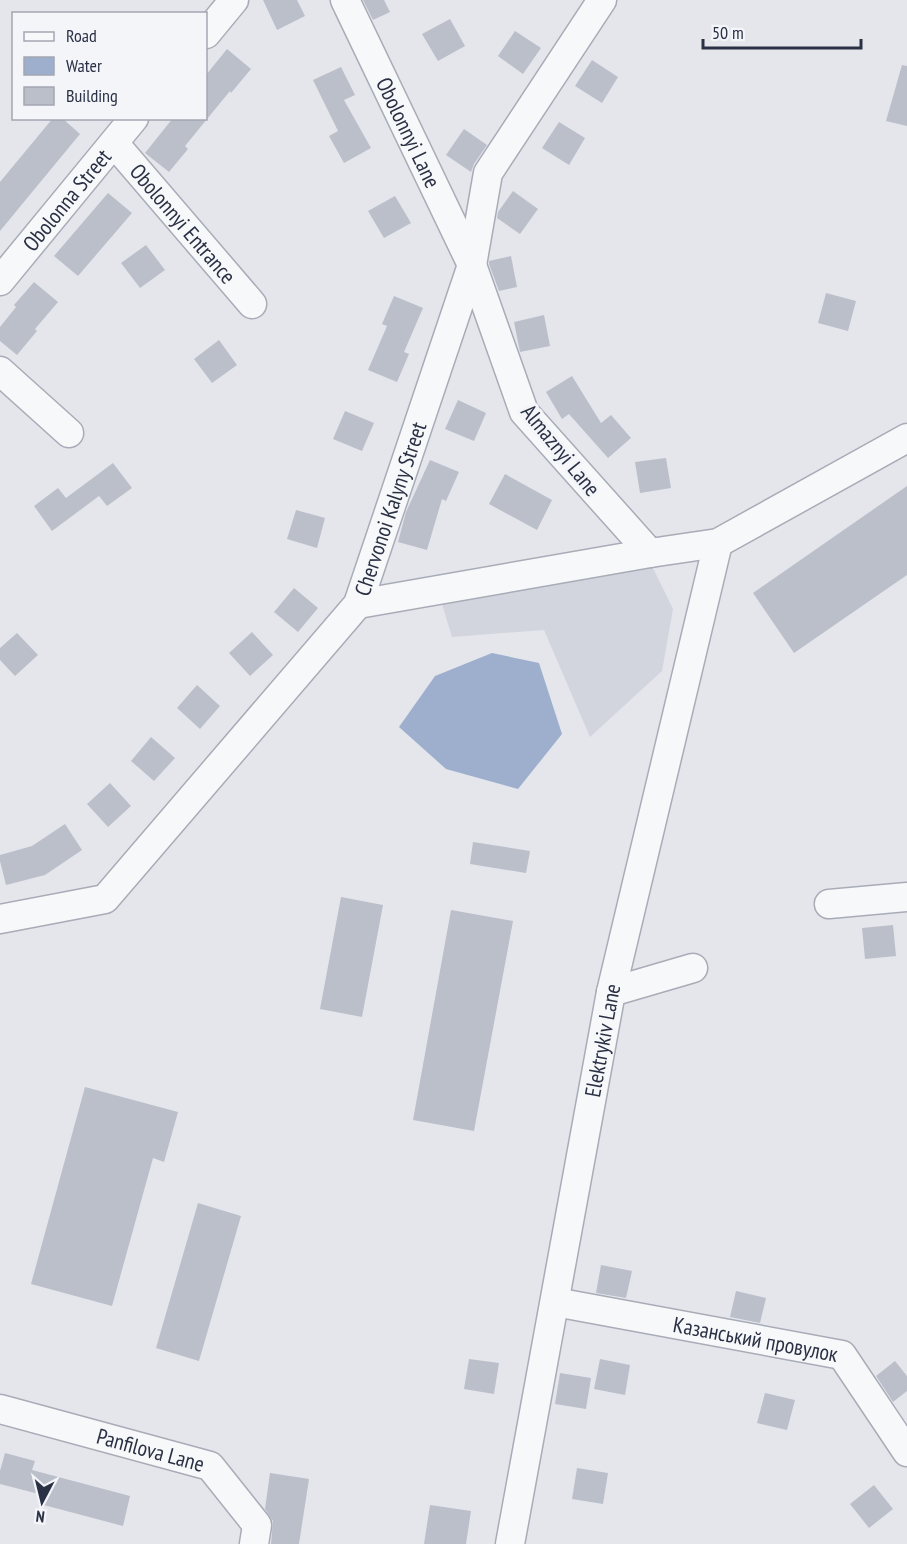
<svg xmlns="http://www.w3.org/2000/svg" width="907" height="1544" font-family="'PT Sans Narrow',sans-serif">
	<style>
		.built { fill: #d2d5de }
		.water { fill: #9eafcd }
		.building { fill: #bbbfca }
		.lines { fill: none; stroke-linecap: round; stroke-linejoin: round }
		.minor-casing { stroke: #a8acb7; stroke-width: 31 }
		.minor { stroke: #f7f8fa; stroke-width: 28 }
		.labels { text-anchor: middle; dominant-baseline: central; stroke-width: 6; stroke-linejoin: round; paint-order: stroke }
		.street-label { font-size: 22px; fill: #2a3145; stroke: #f4f5f9 }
	</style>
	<rect width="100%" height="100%" fill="#e4e6ec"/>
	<path class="built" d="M 652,566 L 673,609 L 662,671 L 590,737 L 544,630 L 452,637 L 442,604 Z"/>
	<path class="water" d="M 492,653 L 539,663 L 562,734 L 518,789 L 446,769 L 399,727 L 435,676 Z"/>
	<path class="building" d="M 263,0 L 297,0 L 305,16 L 277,30 Z
		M 363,0 L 384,0 L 390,12 L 373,20 Z
		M 450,19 L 465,46 L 438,61 L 422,34 Z
		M 515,31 L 541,48 L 523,74 L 498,56 Z
		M 227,49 L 251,69 L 231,93 L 230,91 L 185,146 L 188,149 L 169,172 L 145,153 L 173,118 L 206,118 L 206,75 Z
		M 592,60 L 618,77 L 602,103 L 575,86 Z
		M 902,65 L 907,66 L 907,126 L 886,121 Z
		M 341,67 L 355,95 L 344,100 L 371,148 L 344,163 L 329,136 L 338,131 L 313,80 Z
		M 53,118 L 62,118 L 80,134 L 0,231 L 0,182 Z
		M 559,122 L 585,138 L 569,165 L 542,148 Z
		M 464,129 L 487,145 L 474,164 L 471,172 L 446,155 Z
		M 513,191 L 538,209 L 520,234 L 497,218 L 498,212 Z
		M 108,193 L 132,213 L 78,276 L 54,256 Z
		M 395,196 L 411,223 L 384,238 L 368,211 Z
		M 146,245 L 165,270 L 140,288 L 121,263 Z
		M 511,256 L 517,287 L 499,291 L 489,264 L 489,261 Z
		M 34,282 L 58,302 L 35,329 L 37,331 L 17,355 L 0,341 L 0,327 L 16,307 L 14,305 Z
		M 826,293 L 856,301 L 848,331 L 818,323 Z
		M 394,296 L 423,308 L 404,352 L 409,354 L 397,382 L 368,370 L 387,326 L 382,324 Z
		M 544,315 L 550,346 L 520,352 L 514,322 Z
		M 219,340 L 237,365 L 212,383 L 194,359 Z
		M 572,376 L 601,423 L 611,415 L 631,438 L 608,458 L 569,414 L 562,419 L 546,392 Z
		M 458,400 L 486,413 L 474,441 L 445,429 Z
		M 345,411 L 374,423 L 362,451 L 333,439 Z
		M 666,458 L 671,488 L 640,493 L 635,462 Z
		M 430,460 L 459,472 L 446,501 L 442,499 L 427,550 L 398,542 L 406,512 Z
		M 113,463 L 132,488 L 107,506 L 99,496 L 52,531 L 34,506 L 58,488 L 66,498 Z
		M 505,474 L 552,500 L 537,530 L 489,504 Z
		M 907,486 L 907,575 L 794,653 L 753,593 Z
		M 296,510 L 325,518 L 317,548 L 287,539 Z
		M 294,588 L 318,608 L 298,632 L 274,612 Z
		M 252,632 L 273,655 L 250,676 L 229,653 Z
		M 17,633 L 38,655 L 15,676 L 0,660 L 0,648 Z
		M 197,685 L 220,706 L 200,729 L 177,708 Z
		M 151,737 L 175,758 L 154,781 L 131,761 Z
		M 110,783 L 131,806 L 108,827 L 87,804 Z
		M 65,824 L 82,850 L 45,875 L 6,885 L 0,861 L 0,855 L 32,846 Z
		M 473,842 L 530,851 L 526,873 L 470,864 Z
		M 341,897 L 383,905 L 362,1017 L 320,1009 Z
		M 451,910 L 513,921 L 474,1131 L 413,1120 Z
		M 893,925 L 896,956 L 865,959 L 862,928 Z
		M 85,1087 L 178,1112 L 164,1162 L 153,1158 L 112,1306 L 31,1284 Z
		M 198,1203 L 241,1216 L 199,1361 L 156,1348 Z
		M 601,1265 L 632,1271 L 626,1298 L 596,1293 Z
		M 736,1291 L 766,1298 L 760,1323 L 730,1317 Z
		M 469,1359 L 499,1363 L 494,1394 L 464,1389 Z
		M 600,1359 L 630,1365 L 625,1395 L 594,1389 Z
		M 895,1361 L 907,1376 L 907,1391 L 893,1402 L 876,1376 Z
		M 560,1373 L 591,1378 L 586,1409 L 555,1404 Z
		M 765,1393 L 795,1400 L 787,1430 L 757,1423 Z
		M 5,1453 L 35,1461 L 32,1470 L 130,1496 L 123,1526 L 40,1504 L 43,1495 L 0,1484 L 0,1471 Z
		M 577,1468 L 608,1473 L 603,1504 L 572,1499 Z
		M 270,1473 L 309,1479 L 299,1544 L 271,1544 L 273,1521 L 265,1509 Z
		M 874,1485 L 893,1509 L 869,1528 L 850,1504 Z
		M 430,1505 L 471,1511 L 466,1544 L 424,1544 Z"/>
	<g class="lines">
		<g class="minor-casing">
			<g id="minor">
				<path id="s1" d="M 345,0 L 472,265 L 524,412 L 650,553 L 718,543 L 907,438"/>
				<path d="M 206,34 L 234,0"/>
				<path id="s2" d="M 114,143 L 252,304"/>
				<path id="s3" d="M 0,281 L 134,118"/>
				<path d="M 0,371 L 69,433"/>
				<path d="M 358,604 L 650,553"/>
				<path d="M 829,904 L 907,897"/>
				<path id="s4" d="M 0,919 L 105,899 L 358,604 L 472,265 L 488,173 L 602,0"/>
				<path d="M 611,992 L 693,968"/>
				<path id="s5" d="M 555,1302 L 842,1355 L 907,1452"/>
				<path id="s6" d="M 0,1409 L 210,1466 L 257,1525 L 254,1544"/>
				<path id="s7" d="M 510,1544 L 611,992 L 718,543"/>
			</g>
		</g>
		<use href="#minor" class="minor"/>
	</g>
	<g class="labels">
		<g class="street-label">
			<text stroke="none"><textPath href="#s1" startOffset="147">Obolonnyi Lane</textPath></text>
			<text stroke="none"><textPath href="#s3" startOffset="105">Obolonna Street</textPath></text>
			<text stroke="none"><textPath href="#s2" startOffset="106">Obolonnyi Entrance</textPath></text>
			<text transform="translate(561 450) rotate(51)">Almaznyi Lane</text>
			<text stroke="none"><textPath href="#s4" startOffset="596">Chervonoi Kalyny Street</textPath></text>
			<text stroke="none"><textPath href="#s7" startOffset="512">Elektrykiv Lane</textPath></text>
			<text stroke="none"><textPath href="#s5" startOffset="204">Казанський провулок</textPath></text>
			<text stroke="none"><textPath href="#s6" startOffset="156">Panfilova Lane</textPath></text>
		</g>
	</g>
	<rect x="12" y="12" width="195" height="108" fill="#f4f5f9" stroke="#a3a7b1" stroke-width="1.5"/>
	<rect x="24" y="32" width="30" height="9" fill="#f7f8fa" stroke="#a3a7b1" stroke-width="1.5"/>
	<text x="66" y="42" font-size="18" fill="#2a3145">Road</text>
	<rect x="24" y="57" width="30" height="18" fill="#9eafcd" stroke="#a3a7b1" stroke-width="1.5"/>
	<text x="66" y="72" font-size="18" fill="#2a3145">Water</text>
	<rect x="24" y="87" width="30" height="18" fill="#bbbfca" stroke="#a3a7b1" stroke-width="1.5"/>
	<text x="66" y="102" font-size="18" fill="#2a3145">Building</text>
	<g transform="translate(42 1502) rotate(187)" stroke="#f4f5f9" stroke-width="4.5" paint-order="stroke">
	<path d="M0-4.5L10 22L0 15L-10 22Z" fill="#2a3145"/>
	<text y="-9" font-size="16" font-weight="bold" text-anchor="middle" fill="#2a3145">N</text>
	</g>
	<path d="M703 39v9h158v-9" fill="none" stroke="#2a3145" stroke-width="3"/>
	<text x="712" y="39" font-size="18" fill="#2a3145" stroke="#f4f5f9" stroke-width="4.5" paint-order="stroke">50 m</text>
</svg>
